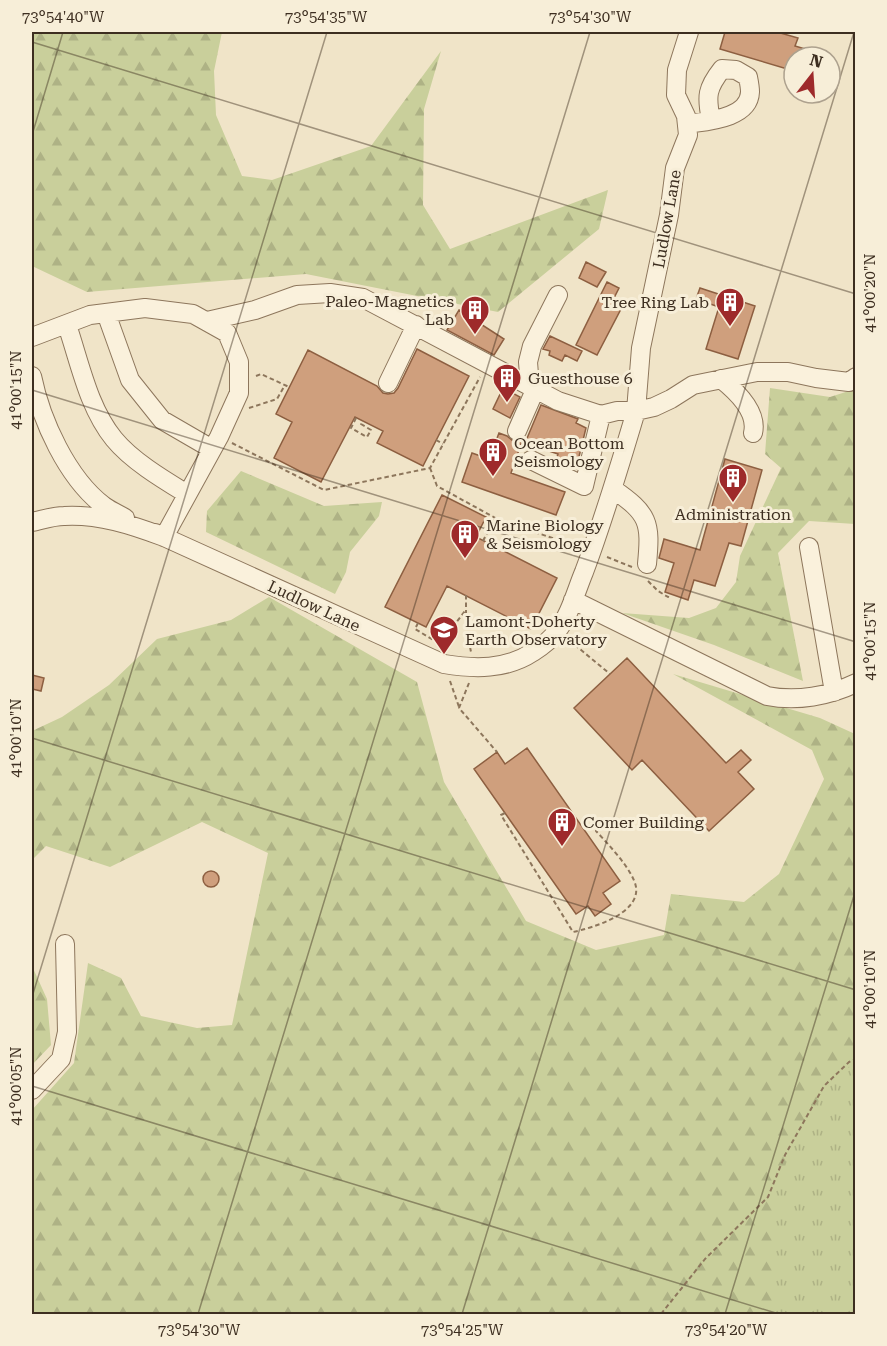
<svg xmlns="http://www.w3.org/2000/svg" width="887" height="1346" font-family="'Roboto Serif',serif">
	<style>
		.forest { fill: url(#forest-firs) }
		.park { fill: url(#park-tufts) }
		.building { fill: #cf9f7d; stroke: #8d5f41; stroke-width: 1.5 }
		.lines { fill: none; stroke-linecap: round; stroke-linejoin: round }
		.minor-casing { stroke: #8d765c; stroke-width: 20 }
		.path { stroke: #8d765c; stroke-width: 2; stroke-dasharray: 4.5 3; stroke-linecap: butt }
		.minor { stroke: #faf1dc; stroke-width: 18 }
		.ticks { fill: none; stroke: #3d2e20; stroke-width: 1.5; stroke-opacity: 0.45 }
		.labels { text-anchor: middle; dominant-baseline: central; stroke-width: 6; stroke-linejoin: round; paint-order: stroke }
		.street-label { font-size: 16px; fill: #3d2e20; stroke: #f7eed8 }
		.poi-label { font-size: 16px; fill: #3d2e20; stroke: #f7eed8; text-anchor: start }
		.neatline { fill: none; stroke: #3d2e20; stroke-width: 2 }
		.ticks-label { font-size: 15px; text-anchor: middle; fill: #3d2e20 }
	</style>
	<defs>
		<pattern id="forest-firs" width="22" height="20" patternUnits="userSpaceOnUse" patternTransform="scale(1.5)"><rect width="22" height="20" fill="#c9cf9b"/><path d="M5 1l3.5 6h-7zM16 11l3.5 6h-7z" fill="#aeb285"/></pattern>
		<pattern id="park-tufts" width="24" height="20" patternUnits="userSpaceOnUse" patternTransform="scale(1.5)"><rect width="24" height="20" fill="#c9cf9b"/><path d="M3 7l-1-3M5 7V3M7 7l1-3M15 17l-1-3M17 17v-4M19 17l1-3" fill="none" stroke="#aeb285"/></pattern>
	</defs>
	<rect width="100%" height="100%" fill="#f0e4c8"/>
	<path class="forest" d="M 32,32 L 222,32 L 214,71 L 216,115 L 242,176 L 272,180 L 371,146 L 441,51 L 424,109 L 423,205 L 450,249 L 608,190 L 599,229 L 498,312 L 306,274 L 87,292 L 32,266 Z
		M 770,388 L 830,397 L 855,389 L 855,524 L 809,521 L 778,553 L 803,681 L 714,645 L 622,613 L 689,618 L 716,608 L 736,582 L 740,556 L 781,468 L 765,454 Z
		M 241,471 L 324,506 L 382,502 L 379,516 L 350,552 L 346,572 L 335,594 L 206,532 L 207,511 Z
		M 269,597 L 417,682 L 444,782 L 526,921 L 596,950 L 664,935 L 671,894 L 744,902 L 779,874 L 824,779 L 812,750 L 673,674 L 820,718 L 855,734 L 855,1314 L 32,1314 L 32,1110 L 74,1063 L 88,963 L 121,978 L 141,1016 L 197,1028 L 232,1025 L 268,853 L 202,822 L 110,867 L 46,846 L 32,860 L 32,731 L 62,717 L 109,685 L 157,639 L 231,620 Z
		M 32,966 L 47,999 L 51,1045 L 32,1065 Z"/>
	<path class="park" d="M 855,1065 L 855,1314 L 776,1314 L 775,1187 L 800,1131 L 837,1072 Z"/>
	<path class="building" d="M 725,32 L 777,32 L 798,38 L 795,46 L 822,54 L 821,57 L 794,57 L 794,71 L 720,49 Z
		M 586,262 L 606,272 L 597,287 L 579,278 Z
		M 607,282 L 619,288 L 612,302 L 622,307 L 597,355 L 576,345 Z
		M 700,288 L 755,306 L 738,359 L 706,349 L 719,307 L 696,299 Z
		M 459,310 L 504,339 L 494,355 L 447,330 Z
		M 550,336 L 582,351 L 577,361 L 565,355 L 562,361 L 549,355 L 550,351 L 543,349 Z
		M 417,349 L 469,376 L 423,466 L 377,443 L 383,431 L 355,417 L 321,482 L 274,458 L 292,422 L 276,414 L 308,350 L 377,386 L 383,393 L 388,394 L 394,393 L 398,388 Z
		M 503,388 L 520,397 L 510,418 L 493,409 Z
		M 541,405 L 578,419 L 576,423 L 586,428 L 576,469 L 556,460 L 558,454 L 525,443 Z
		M 499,433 L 507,436 L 513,441 L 522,441 L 511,473 L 565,492 L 556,515 L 462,482 L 472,453 L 489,459 Z
		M 725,459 L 762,470 L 741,546 L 729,543 L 715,586 L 694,580 L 688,600 L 665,592 L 674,563 L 659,558 L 664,539 L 700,550 Z
		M 442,495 L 486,517 L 476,537 L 557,578 L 531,629 L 447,586 L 426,627 L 385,607 Z
		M 627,658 L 726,763 L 741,750 L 751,760 L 738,772 L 754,789 L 709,831 L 642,760 L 632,770 L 574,708 Z
		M 32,675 L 44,678 L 41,691 L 32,689 Z
		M 527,748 L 620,881 L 603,893 L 611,904 L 595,916 L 588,906 L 576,914 L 474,769 L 497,752 L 505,764 Z
		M203 879a8 8 0 1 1 16 0a8 8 0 1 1-16 0Z"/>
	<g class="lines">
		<g class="minor-casing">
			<path id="minor" d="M 689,32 L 677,70 L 676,95 L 686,116 L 688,135 L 675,168 L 669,215 L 641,348 L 636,411 L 654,407 L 671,399 L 693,385 L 757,372 L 788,372 L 816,378 L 849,382 L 856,377
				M 687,124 C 706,121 749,119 750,92 C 750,87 749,82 748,77 L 736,70 L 722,69 C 707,88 706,96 711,120
				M 106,313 L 130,380 L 162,420 L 212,449
				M 67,325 C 80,363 88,407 114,439 C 132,461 164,480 187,494
				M 32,337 L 90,315 L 145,308 L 193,314 L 227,333 L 239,362 L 239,393 L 219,437 L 164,537 L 155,533
				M 32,376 C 41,420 67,478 104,506 C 111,511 118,514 125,518
				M 721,379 C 736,391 758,412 753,433
				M 388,383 L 416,325
				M 530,387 L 528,362 L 532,346 L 558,295
				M 517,431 L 535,390
				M 531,460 L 584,486 L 601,415
				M 613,489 C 649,514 651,522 647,564
				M 32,522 C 42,520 53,516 64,516 C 99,514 132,525 164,537 L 444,664 C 474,669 506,670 533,652 C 541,647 552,638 557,631 C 570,615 576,591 584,572 C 604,519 620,465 636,411 L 617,411 L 601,415 L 558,401 L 363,298 L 330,293 L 297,295 L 255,310 L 207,321
				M 809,547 L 834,692
				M 573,600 L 767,696 C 797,702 829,696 856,683
				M 32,1090 L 61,1059 L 67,1032 L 65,944"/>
		</g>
		<path class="path" d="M 256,376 L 261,374 L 289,387
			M 249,408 L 277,399 L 285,385
			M 356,418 L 351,428 L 367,437 L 371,430 L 361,424 L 363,421
			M 436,440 L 443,444
			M 232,443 L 324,490 L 430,468 L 480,377
			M 430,468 L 437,486 L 499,520 L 576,546
			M 483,541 L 495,517
			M 607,557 L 632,567
			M 648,581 L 658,591 L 668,597 L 669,594
			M 466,595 L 466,626 L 471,652
			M 418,623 L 415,629 L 440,644
			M 569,640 L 610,674
			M 439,645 L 465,611
			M 450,681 L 459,707
			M 469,683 L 459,708 L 497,752
			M 505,813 L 501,815 L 573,932 C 592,928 640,914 636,887 C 633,870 608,844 596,831 L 596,824 L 599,819
			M 661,1314 L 705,1259 L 768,1197 L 785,1155 L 824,1086 L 849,1062 L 856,1059"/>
		<use href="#minor" class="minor"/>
	</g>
	<path class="ticks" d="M 32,42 L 856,294M 32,135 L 63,32M 32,390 L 856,642M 32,738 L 856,990M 32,997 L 327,32M 32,1086 L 779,1314M 198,1314 L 590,32M 462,1314 L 854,32M 725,1314 L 856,889"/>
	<defs>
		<g id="building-pin" transform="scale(1.5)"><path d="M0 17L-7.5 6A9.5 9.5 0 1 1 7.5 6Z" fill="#9e2a2b" stroke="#f7eed8"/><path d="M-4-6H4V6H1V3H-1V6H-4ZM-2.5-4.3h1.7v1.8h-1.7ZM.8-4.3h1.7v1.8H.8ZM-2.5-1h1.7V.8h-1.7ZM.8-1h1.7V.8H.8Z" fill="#fff"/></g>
		<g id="university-pin" transform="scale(1.5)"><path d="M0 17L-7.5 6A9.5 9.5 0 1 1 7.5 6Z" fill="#9e2a2b" stroke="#f7eed8"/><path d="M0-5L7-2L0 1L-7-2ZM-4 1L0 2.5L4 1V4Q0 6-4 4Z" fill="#fff"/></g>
	</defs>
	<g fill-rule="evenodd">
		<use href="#building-pin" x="730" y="302"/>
		<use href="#building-pin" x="475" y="310"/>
		<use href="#building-pin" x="507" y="378"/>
		<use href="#building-pin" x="493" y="452"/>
		<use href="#building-pin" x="733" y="478"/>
		<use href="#building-pin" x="465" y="534"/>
		<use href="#university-pin" x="444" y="630"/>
		<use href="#building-pin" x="562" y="822"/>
	</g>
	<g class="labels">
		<g class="street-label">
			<text transform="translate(667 219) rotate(-80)">Ludlow Lane</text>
			<text transform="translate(314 606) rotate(25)">Ludlow Lane</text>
		</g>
		<g class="poi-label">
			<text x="454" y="301" text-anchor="end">Paleo-Magnetics<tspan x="454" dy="18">Lab</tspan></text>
			<text x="709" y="302" text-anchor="end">Tree Ring Lab</text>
			<text x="528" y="378">Guesthouse 6</text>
			<text x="514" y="443">Ocean Bottom<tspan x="514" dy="18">Seismology</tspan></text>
			<text x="733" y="514" text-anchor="middle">Administration</text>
			<text x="486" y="525">Marine Biology<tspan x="486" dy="18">&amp; Seismology</tspan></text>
			<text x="465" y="621">Lamont-Doherty<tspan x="465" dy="18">Earth Observatory</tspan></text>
			<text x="583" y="822">Comer Building</text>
		</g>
	</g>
	<rect width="887" height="1346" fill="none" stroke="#f7eed8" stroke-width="66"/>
	<g transform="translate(812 75) rotate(17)"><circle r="28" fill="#f7eed8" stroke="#ada18e" stroke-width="1.5"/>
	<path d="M0-4.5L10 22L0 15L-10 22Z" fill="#9e2a2b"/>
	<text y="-9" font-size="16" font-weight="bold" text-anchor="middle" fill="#3d2e20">N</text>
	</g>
	<rect x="33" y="33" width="821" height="1280" class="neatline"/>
	<g class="ticks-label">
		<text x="63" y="22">73°54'40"W</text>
		<text x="326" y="22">73°54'35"W</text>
		<text x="590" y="22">73°54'30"W</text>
		<text transform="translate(870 293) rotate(-90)" y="5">41°00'20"N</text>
		<text transform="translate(16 390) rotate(-90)" y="5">41°00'15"N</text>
		<text transform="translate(870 641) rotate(-90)" y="5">41°00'15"N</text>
		<text transform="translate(16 738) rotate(-90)" y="5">41°00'10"N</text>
		<text transform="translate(870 989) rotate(-90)" y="5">41°00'10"N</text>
		<text transform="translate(16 1086) rotate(-90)" y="5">41°00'05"N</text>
		<text x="199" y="1335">73°54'30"W</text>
		<text x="462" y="1335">73°54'25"W</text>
		<text x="726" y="1335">73°54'20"W</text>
	</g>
</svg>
